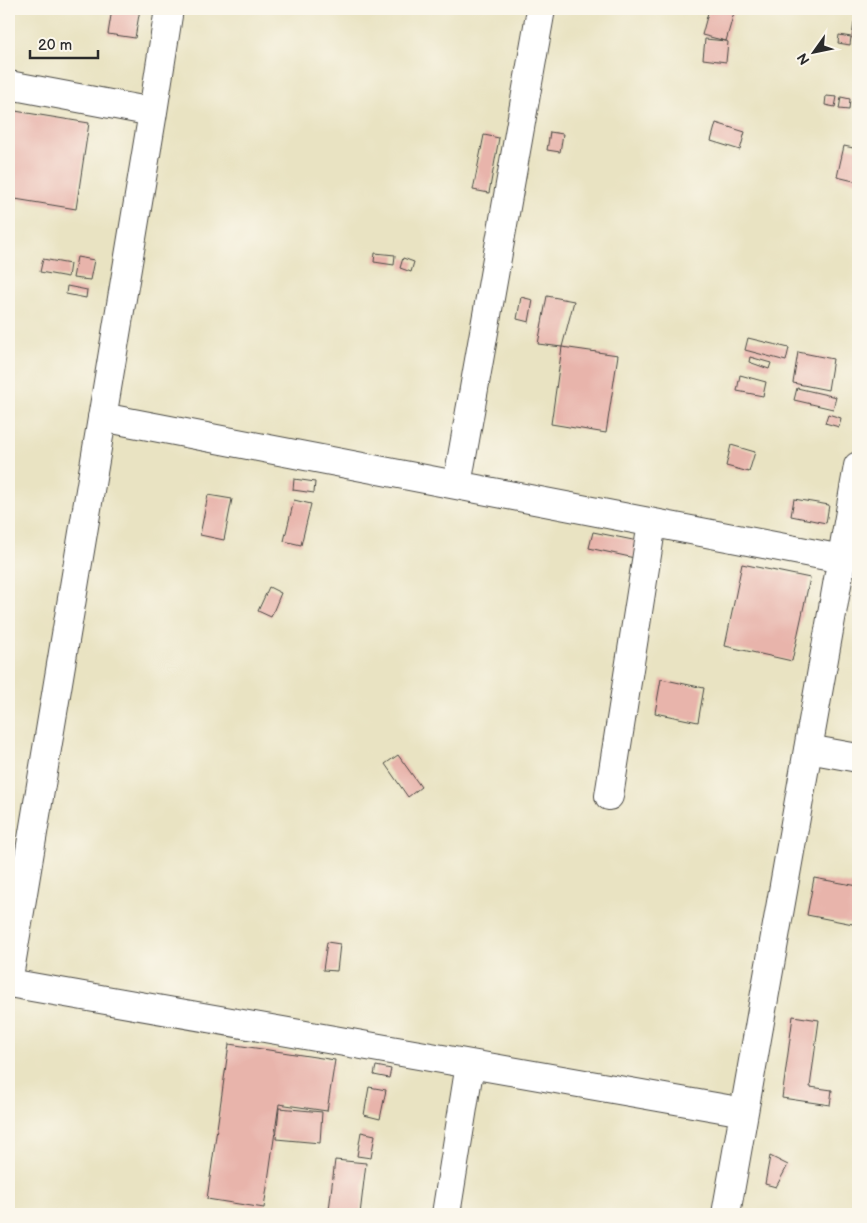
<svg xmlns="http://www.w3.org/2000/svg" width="867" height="1223" font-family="'Balsamiq Sans',sans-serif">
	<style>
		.building { fill: #e8b4ab }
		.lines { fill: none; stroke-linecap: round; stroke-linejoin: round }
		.minor-casing { stroke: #484742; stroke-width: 30 }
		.minor { stroke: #fff; stroke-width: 28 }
	</style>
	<rect width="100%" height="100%" fill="#fbf7ec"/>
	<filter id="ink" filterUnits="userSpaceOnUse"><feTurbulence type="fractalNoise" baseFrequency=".02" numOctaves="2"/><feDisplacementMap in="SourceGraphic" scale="10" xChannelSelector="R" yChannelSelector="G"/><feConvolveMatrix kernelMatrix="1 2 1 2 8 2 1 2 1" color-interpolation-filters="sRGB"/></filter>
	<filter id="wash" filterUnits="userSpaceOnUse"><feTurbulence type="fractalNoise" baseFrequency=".0096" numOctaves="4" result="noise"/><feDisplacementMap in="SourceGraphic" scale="20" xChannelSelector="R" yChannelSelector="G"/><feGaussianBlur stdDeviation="1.12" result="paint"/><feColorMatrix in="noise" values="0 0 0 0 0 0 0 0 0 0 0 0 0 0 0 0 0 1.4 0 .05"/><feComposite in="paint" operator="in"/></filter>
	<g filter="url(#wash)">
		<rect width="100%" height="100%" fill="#e9e3c2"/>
		<g id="blocks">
			<path class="building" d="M 112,9 L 140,9 L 135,38 L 108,34 Z
				M 709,9 L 735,9 L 726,41 L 728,42 L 726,62 L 703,59 L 705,39 L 726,41 L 702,35 Z
				M 854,22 L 858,22 L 858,38 L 852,38 Z
				M 839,35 L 851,37 L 850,45 L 838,43 Z
				M 826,96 L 837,97 L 835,107 L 825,105 Z
				M 841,97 L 850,99 L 849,110 L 839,109 Z
				M 9,110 L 89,123 L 76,209 L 9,198 Z
				M 716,123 L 745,132 L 740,150 L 711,141 Z
				M 550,132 L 563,134 L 560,152 L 547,150 Z
				M 484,135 L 499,138 L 489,193 L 473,190 Z
				M 844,146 L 858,149 L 858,182 L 837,177 Z
				M 375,253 L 395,255 L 394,265 L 374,262 Z
				M 77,257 L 94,260 L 90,280 L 73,278 Z
				M 403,258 L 414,262 L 411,272 L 400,268 Z
				M 43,259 L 70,264 L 68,277 L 40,272 Z
				M 67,286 L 87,290 L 86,298 L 66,294 Z
				M 547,296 L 574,301 L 562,347 L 618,355 L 606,433 L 551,424 L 562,347 L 538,344 Z
				M 521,297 L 533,300 L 529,322 L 517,319 Z
				M 748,338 L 789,348 L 786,361 L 745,350 Z
				M 798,352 L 833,359 L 828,390 L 793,383 Z
				M 750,357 L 771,363 L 769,369 L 749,362 Z
				M 740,375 L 766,382 L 763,396 L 737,391 Z
				M 797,388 L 836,397 L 833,409 L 794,400 Z
				M 828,414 L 841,418 L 839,427 L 825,423 Z
				M 731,445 L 755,452 L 749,472 L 726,466 Z
				M 294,479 L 315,482 L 314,493 L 293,490 Z
				M 208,495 L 232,499 L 224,540 L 200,535 Z
				M 794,499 L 829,505 L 826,523 L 791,516 Z
				M 294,500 L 311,504 L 301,545 L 284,541 Z
				M 593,532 L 643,542 L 639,559 L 589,548 Z
				M 742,564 L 810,578 L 792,661 L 725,646 Z
				M 269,587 L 281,593 L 271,617 L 258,611 Z
				M 661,679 L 704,688 L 698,722 L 655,713 Z
				M 398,755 L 421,787 L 408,797 L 385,764 Z
				M 814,878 L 858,886 L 858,925 L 807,915 Z
				M 327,942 L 340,944 L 337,971 L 323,970 Z
				M 793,1016 L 819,1020 L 810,1087 L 832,1090 L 830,1105 L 782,1098 Z
				M 229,1044 L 335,1060 L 327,1111 L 279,1104 L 264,1208 L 207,1199 Z
				M 376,1066 L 391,1069 L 389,1078 L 374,1075 Z
				M 369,1087 L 386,1090 L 380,1119 L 364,1115 Z
				M 279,1108 L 322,1112 L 320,1143 L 276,1139 Z
				M 361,1132 L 375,1135 L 371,1158 L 357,1156 Z
				M 770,1156 L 788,1165 L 776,1187 L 765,1184 Z
				M 335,1160 L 366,1163 L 360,1214 L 329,1210 Z"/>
		</g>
	</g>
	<g filter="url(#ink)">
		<use href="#blocks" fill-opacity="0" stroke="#484742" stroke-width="1"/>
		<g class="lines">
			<g class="minor-casing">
				<path id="minor" d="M 9,85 L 153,112
					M 102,417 L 842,559
					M 457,485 L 541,9
					M 808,749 L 858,758
					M 609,796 L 652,523
					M 9,977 L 153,112 L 169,9
					M 9,983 L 744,1112
					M 446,1214 L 470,1064
					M 726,1214 L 858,466"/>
			</g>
			<use href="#minor" class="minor"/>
		</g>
	</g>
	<rect width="867" height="1223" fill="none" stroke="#fbf7ec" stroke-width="30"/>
	<g transform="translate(814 52) rotate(237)" stroke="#fbf7ec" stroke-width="4" paint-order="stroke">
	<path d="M0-4L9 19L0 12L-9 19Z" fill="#2b2b2b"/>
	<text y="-8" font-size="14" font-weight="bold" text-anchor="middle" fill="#2b2b2b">N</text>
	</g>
	<path d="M30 50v8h68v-8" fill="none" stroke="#2b2b2b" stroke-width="2.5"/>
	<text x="38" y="50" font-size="15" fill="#2b2b2b" stroke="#fbf7ec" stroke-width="4" paint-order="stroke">20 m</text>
</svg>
